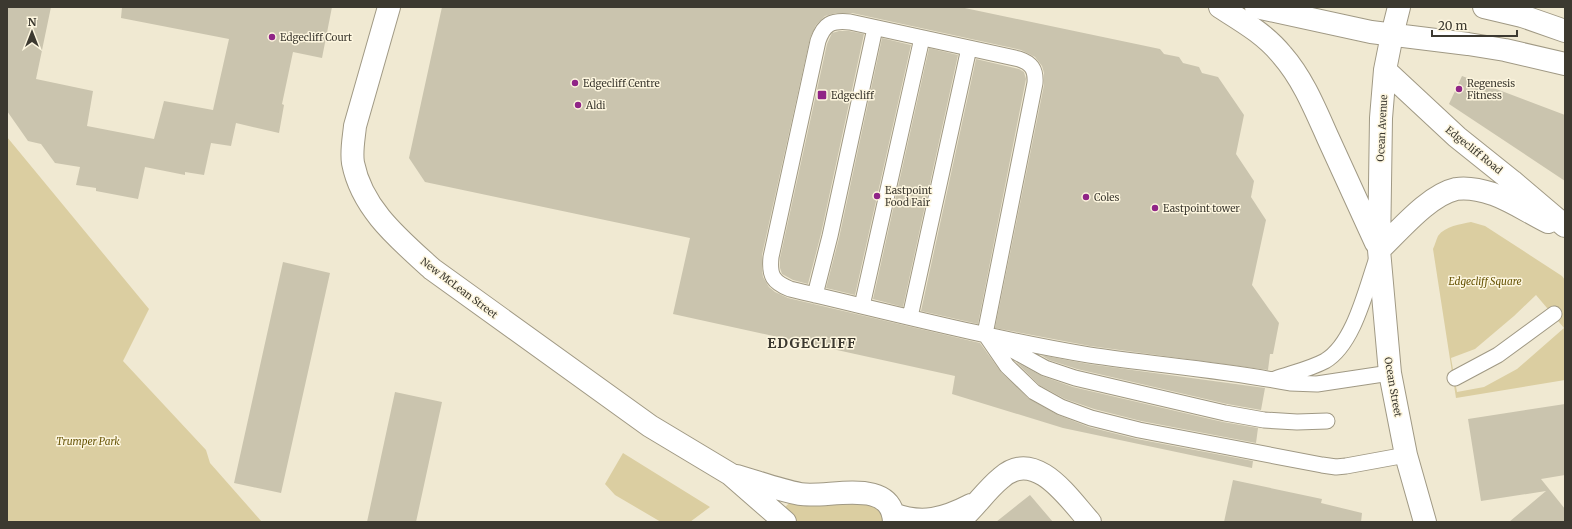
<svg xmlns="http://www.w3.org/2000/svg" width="1572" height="529" font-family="Merriweather,serif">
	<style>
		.green { fill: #dbcea1; fill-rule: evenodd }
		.building { fill: #cac4ae }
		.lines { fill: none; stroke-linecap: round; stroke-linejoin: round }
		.lane-casing { stroke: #a09984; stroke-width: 17 }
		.street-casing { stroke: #a09984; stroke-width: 24 }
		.secondary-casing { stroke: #a09984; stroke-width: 24 }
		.primary-casing { stroke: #a09984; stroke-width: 24 }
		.lane { stroke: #fff; stroke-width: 15 }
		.street { stroke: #fff; stroke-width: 22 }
		.secondary { stroke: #fff; stroke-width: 22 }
		.primary { stroke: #fff; stroke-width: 22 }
		.poi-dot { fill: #902487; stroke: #fdf6df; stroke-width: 1.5 }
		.labels { text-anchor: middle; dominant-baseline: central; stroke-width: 3; stroke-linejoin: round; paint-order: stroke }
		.poi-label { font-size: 10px; fill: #3c3930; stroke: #fdf6df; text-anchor: start }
		.street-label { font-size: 10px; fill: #3c3930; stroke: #fdf6df }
		.park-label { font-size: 10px; font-style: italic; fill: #685507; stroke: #fdf6df }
		.district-label { font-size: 14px; font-weight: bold; letter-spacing: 1px; fill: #3c3930; stroke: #fdf6df }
	</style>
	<rect width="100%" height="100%" fill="#f0e9d2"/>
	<path class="green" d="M 7,137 L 149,309 L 123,361 L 206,450 L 210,463 L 262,522 L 7,522 Z
		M 1471,222 L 1485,226 L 1562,276 L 1565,280 L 1565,380 L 1456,398 L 1433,249 C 1435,245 1436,240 1438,236 C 1445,226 1461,224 1471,222 ZM 1536,295 L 1564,328 L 1517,369 L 1484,387 L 1457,392 L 1451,358 L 1475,349 L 1514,316 Z
		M 623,453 L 710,507 L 690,522 L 661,522 L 615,495 L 605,484 Z
		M 865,493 L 894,522 L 787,522 L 784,508 L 799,494 Z"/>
	<path class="building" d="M 7,7 L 51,7 L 36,79 L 93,91 L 87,126 L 154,139 L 164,101 L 213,110 L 229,39 L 121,18 L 122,7 L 332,7 L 322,58 L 293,52 L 282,104 L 284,105 L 279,133 L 236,123 L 231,146 L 211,143 L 204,175 L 185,172 L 185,175 L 145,167 L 138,199 L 96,191 L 96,188 L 76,185 L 80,167 L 55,163 L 41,144 L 28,141 L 7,111 Z
		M 442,7 L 960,7 L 1160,49 L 1164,54 L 1179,57 L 1183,63 L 1199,67 L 1202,73 L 1218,77 L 1244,115 L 1236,154 L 1254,181 L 1251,197 L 1266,220 L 1252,285 L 1279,323 L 1273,354 L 1270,354 L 1268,370 L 1090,346 L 995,328 L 1044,85 L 1044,73 L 1042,66 L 1035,57 L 1021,50 L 852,13 L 836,13 L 825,16 L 816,25 L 810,38 L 762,255 L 762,269 L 763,277 L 769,287 L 775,292 L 788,298 L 980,343 L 1001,372 L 1028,398 L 1058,415 L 1089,427 L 1137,439 L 1253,461 L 1252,468 L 1063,428 L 952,394 L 955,376 L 673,314 L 690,238 L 425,182 L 409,158 Z
		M 839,31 L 849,31 L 864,34 L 821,234 L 808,284 L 793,280 L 782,274 L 780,268 L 780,258 L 827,44 L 832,33 Z
		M 882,38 L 911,45 L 855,295 L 826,288 L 839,238 Z
		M 929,48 L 958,55 L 903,307 L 873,299 Z
		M 976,59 L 1019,69 L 1024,72 L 1026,79 L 978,324 L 921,311 Z
		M 1462,76 L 1565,115 L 1565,181 L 1449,104 Z
		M 283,262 L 330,273 L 281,493 L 234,483 Z
		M 1041,355 L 1088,364 L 1265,388 L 1261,410 L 1227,404 L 1077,369 L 1049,360 Z
		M 1016,362 L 1042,376 L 1073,387 L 1223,422 L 1258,428 L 1256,443 L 1141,421 L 1094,409 L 1065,399 L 1039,385 Z
		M 395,392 L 442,402 L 416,522 L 367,522 Z
		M 1565,404 L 1565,475 L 1541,479 L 1565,509 L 1565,522 L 1509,522 L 1546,491 L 1481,501 L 1468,419 Z
		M 1233,480 L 1322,499 L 1321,503 L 1362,513 L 1361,522 L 1224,522 Z
		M 1030,495 L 1053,522 L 996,522 Z"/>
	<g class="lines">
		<g class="lane-casing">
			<path id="lane" d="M 815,295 L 830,236 L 875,28
				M 862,306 L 922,38
				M 910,317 L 969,48
				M 996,341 L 1045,368 L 1075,378 L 1225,413 L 1264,420 L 1297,422 L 1327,421
				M 1390,373 L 1317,384 L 1290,383 C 1223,370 1156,365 1089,355 C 988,338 889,312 790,289 C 773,282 769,276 771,257 L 818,41 C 824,24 831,20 850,22 L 1019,59 C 1031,63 1036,69 1035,83 L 985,334 L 1007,366 L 1034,392 L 1061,407 L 1091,418 L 1139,430 L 1322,465 L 1336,467 L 1346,466 L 1406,455
				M 1455,378 L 1498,355 L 1554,314
				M 1275,379 C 1292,373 1310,369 1325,361 C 1354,344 1366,289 1377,258"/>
		</g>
		<g class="street-casing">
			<path id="street" d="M 389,7 L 355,126 C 354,137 351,151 353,163 C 362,209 399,239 432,269 L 650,426 L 730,474 L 785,522
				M 737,476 C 758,482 779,490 800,494 C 828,499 892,476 894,522
				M 893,514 C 922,525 944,519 971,505
				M 958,522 C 974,509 985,491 1001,478 C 1036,447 1069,499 1090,522"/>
		</g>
		<g class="secondary-casing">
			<path id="secondary" d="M 1220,7 C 1242,21 1265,34 1282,55 C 1303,79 1315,109 1328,138 C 1344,173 1360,208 1376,243
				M 1392,35 L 1385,70 L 1381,118 L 1379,250 L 1390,373 L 1406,455 L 1425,522
				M 1385,70 L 1457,137 L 1512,181 L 1565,226
				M 1379,250 C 1400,230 1429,195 1456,189 C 1469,187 1481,190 1493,194 C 1512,201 1530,213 1548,222"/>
		</g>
		<g class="primary-casing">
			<path id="primary" d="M 1256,7 L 1371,32 L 1468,44 L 1505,50 L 1565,64
				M 1484,7 L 1522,16 L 1565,31
				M 1392,35 L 1399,7"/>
		</g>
		<use href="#lane" class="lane"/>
		<use href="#street" class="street"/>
		<use href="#secondary" class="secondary"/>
		<use href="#primary" class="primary"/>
	</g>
	<g class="poi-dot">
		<circle cx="272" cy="37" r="4"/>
		<circle cx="575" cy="83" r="4"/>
		<circle cx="1459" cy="89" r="4"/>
		<rect x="817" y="90" width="10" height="10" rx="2"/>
		<circle cx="578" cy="105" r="4"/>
		<circle cx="877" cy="196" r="4"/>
		<circle cx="1086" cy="197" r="4"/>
		<circle cx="1155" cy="208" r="4"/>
	</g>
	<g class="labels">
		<g class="poi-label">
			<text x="280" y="37">Edgecliff Court</text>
			<text x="583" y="83">Edgecliff Centre</text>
			<text x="1467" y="83">Regenesis<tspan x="1467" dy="12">Fitness</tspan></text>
			<text x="831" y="95">Edgecliff</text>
			<text x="586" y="105">Aldi</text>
			<text x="885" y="190">Eastpoint<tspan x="885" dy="12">Food Fair</tspan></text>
			<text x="1094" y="197">Coles</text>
			<text x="1163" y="208">Eastpoint tower</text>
		</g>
		<g class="street-label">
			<text transform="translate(1382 128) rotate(-87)">Ocean Avenue</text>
			<text transform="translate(1474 150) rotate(39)">Edgecliff Road</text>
			<text transform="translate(459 288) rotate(37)">New McLean Street</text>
			<text transform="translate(1393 387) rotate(80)">Ocean Street</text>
		</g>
		<g class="park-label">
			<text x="1485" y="281">Edgecliff Square</text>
			<text x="88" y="441">Trumper Park</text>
		</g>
		<g class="district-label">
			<text x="812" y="343">EDGECLIFF</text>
		</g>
	</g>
	<rect width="1572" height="529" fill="none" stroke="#3c3930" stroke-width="16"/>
	<g transform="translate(32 32)" stroke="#fdf6df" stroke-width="3" paint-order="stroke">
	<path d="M0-3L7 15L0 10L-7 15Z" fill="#3c3930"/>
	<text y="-6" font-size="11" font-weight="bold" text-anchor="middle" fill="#3c3930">N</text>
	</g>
	<path d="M1432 30v6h85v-6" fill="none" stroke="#3c3930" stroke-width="2"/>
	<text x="1438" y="30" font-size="12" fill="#3c3930" stroke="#fdf6df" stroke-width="3" paint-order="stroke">20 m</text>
</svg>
